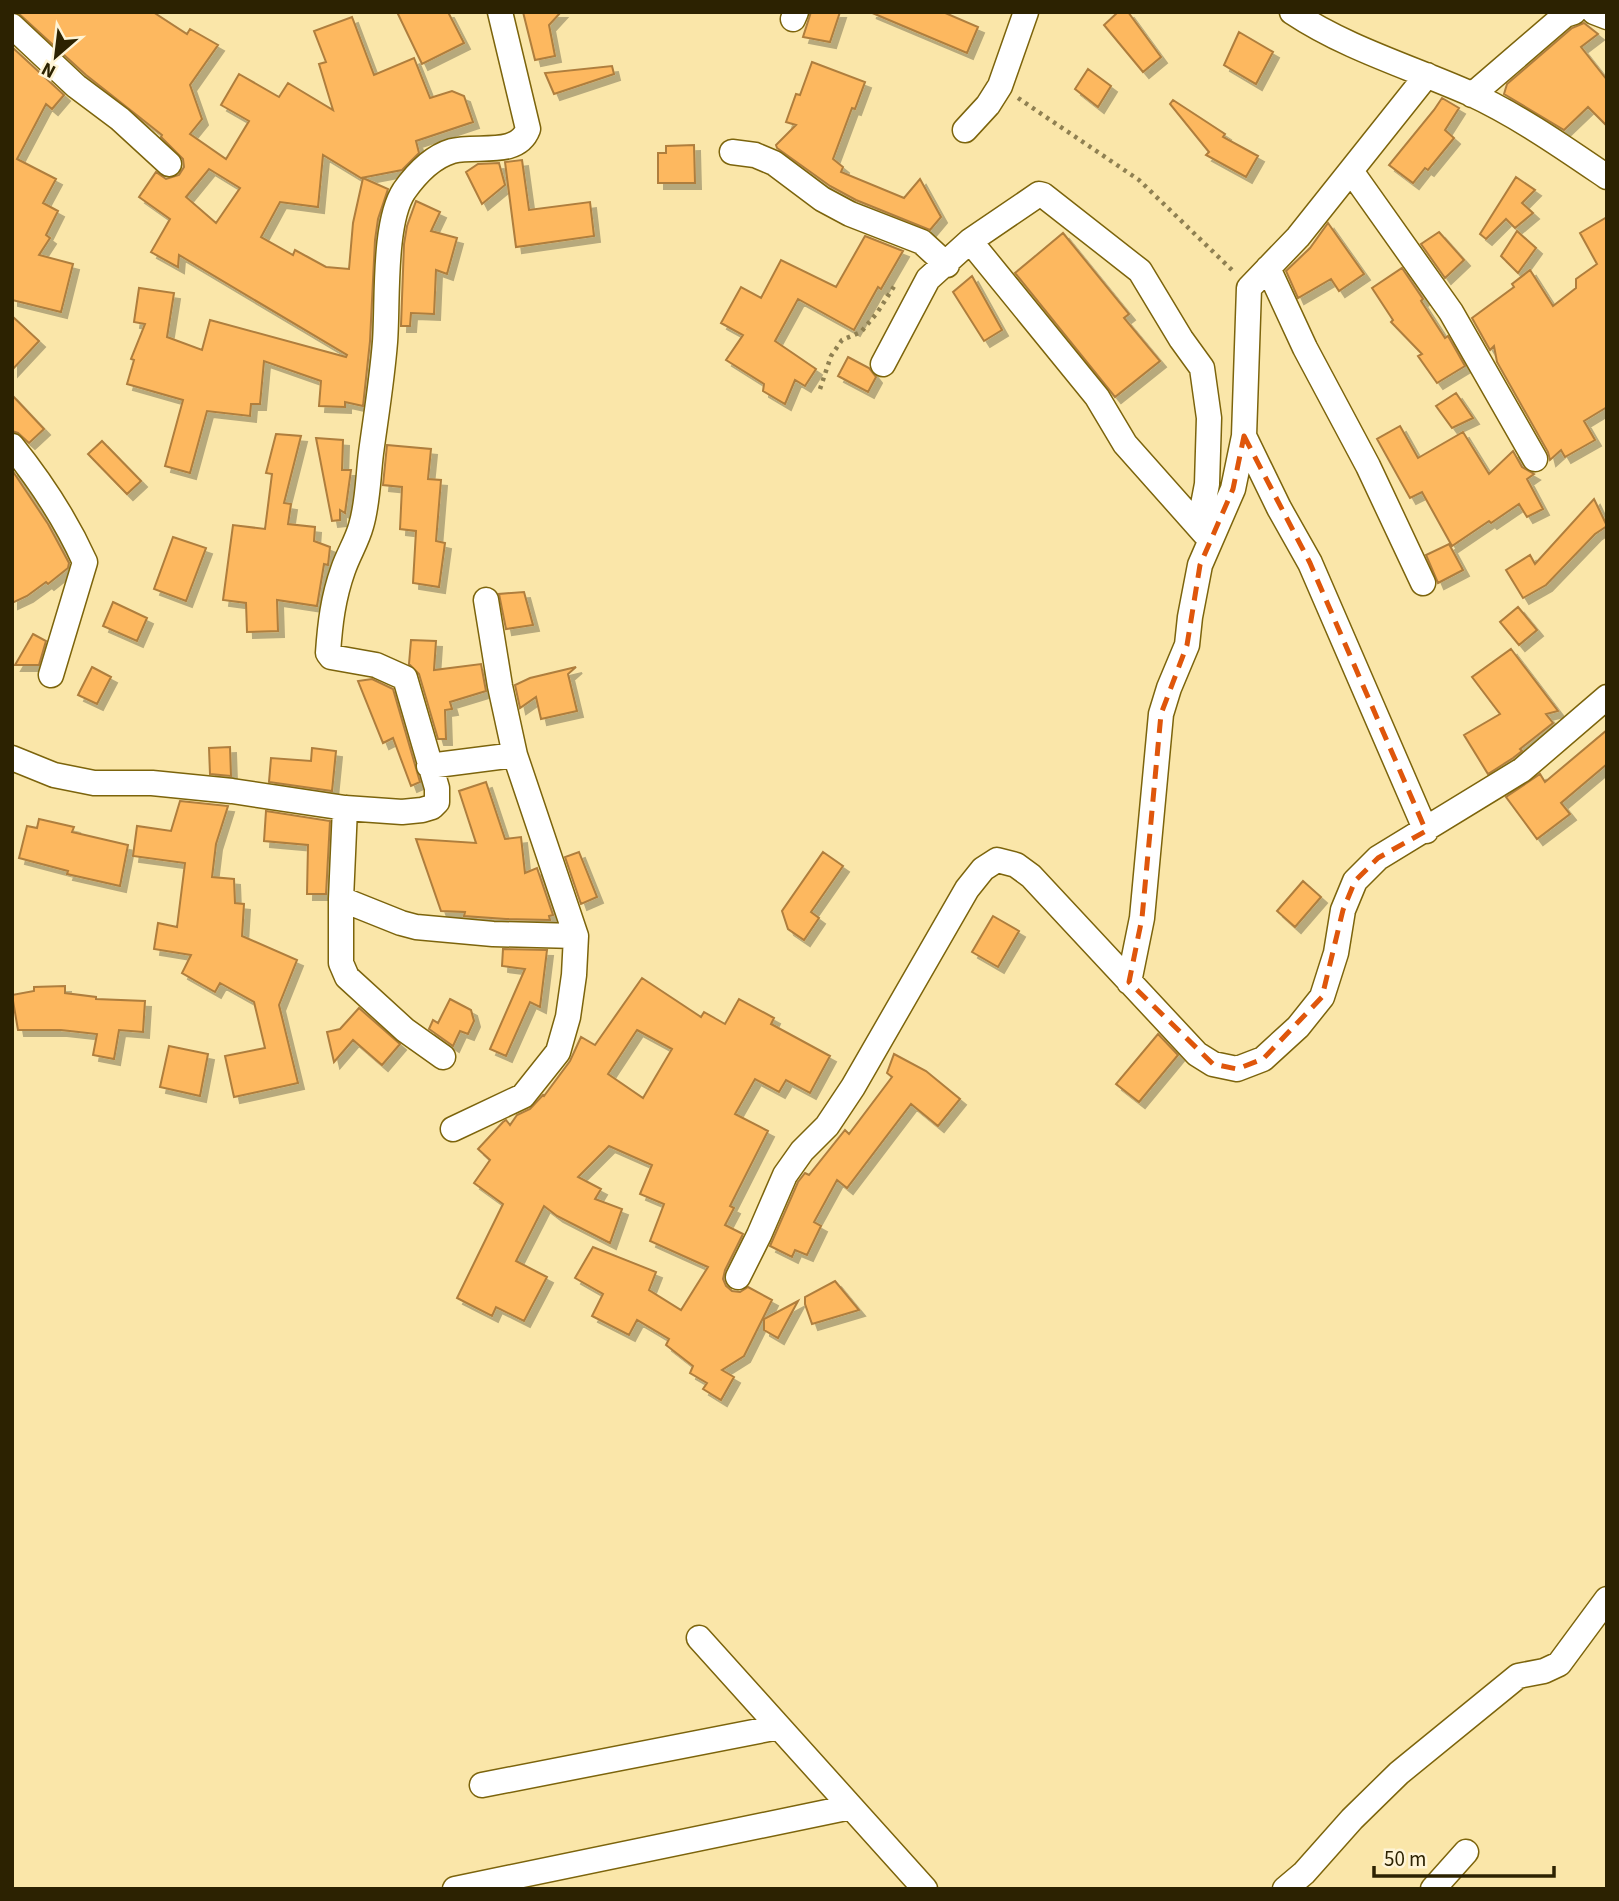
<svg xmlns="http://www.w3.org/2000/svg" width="1619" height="1901" font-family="'Source Sans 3',sans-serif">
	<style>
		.building { fill: #fdb85e; stroke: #af7e3e; stroke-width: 2; fill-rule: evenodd; filter: url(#shadow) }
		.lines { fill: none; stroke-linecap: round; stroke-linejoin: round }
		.street-casing { stroke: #7c640c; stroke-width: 27 }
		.path { stroke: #8f8052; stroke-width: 4.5; stroke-dasharray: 3.5 5; stroke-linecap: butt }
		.street { stroke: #fff; stroke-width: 24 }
		.marked { fill: none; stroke: #df560b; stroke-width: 5; stroke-dasharray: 14 9; stroke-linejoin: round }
	</style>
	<defs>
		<filter id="shadow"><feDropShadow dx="6" dy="6" stdDeviation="0" flood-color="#0004"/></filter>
	</defs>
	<rect width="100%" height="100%" fill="#fae6a9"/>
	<path class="building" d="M 17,12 L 153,12 L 187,34 L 190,29 L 218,45 L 190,85 L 202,119 L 190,134 L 226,159 L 249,121 L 221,105 L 239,74 L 279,97 L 288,83 L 333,110 L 319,64 L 326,62 L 314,31 L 352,17 L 374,75 L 414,58 L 430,98 L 452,91 L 464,96 L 473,122 L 416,141 L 419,153 L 402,170 L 361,178 L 323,155 L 318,207 L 280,202 L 261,237 L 293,255 L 295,250 L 326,267 L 349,269 L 353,223 L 363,178 L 388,189 L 378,219 L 375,240 L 370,341 L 363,406 L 345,402 L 345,407 L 319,406 L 321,381 L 264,361 L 260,404 L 251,404 L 250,416 L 207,411 L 190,473 L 165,466 L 183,400 L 127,384 L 134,360 L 131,359 L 145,324 L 134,322 L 139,288 L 174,293 L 167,337 L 202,350 L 210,320 L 346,357 L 347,355 L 179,255 L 178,267 L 151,252 L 170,219 L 139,197 L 156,172 L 166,179 L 179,175 L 184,167 L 183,159 L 161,137 L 162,135 L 86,75 ZM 209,169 L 240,188 L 216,223 L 186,197 Z
		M 397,12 L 448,12 L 464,43 L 422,64 Z
		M 523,12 L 561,12 L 549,25 L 555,56 L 535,60 Z
		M 811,12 L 840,12 L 830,42 L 803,37 Z
		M 870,12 L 943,12 L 978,27 L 967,53 Z
		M 1118,12 L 1128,12 L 1161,57 L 1143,72 L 1104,25 Z
		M 1584,23 L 1598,34 L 1581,47 L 1607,80 L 1607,126 L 1588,107 L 1564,130 L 1504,94 L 1507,84 L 1572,28 Z
		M 1239,32 L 1273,52 L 1256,84 L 1224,65 Z
		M 12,47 L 64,95 L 52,109 L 46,104 L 17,159 L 56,179 L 43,203 L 58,211 L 46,235 L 50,238 L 39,255 L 73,264 L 61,312 L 12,300 Z
		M 812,62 L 865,82 L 855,109 L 852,108 L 833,159 L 843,167 L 841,172 L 904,198 L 920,179 L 941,217 L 930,230 L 856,200 L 830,186 L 777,148 L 776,145 L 796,125 L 786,122 L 796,94 L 800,95 Z
		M 612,66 L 614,74 L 554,94 L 545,73 Z
		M 1088,69 L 1111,86 L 1098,107 L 1075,89 Z
		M 1442,98 L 1459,108 L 1445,130 L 1454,138 L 1428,170 L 1425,168 L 1413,183 L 1389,165 L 1434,110 Z
		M 1173,100 L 1225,134 L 1223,137 L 1258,156 L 1246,177 L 1206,155 L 1209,152 L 1170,104 Z
		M 694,145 L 695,183 L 658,183 L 658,153 L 666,153 L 666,146 Z
		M 522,160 L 529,210 L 590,202 L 594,236 L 516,247 L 505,162 Z
		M 499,163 L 505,185 L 482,204 L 466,172 L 478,164 Z
		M 1516,177 L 1535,190 L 1522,203 L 1533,213 L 1515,228 L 1506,219 L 1486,239 L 1480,234 Z
		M 416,201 L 440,212 L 431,231 L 457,238 L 447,274 L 436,270 L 434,314 L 411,313 L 410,326 L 401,326 L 404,244 L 407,226 Z
		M 1607,217 L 1607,407 L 1584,421 L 1595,440 L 1565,457 L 1561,450 L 1550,460 L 1548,452 L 1497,362 L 1494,346 L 1490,350 L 1472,318 L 1514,287 L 1512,284 L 1530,270 L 1553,306 L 1576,288 L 1576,279 L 1597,264 L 1580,233 Z
		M 1328,223 L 1364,274 L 1339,291 L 1331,279 L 1298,298 L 1286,271 L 1310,248 Z
		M 1517,231 L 1536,248 L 1518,273 L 1501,256 Z
		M 1439,232 L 1464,260 L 1445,278 L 1421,244 Z
		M 1063,233 L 1129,314 L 1124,318 L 1160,361 L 1115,397 L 1015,273 Z
		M 865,236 L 903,251 L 881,289 L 878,287 L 854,330 L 798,299 L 775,341 L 816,369 L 805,386 L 795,380 L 785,404 L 763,391 L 764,384 L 726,360 L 743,335 L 721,323 L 741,287 L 761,298 L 781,260 L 836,287 Z
		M 1402,268 L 1423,299 L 1421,301 L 1445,338 L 1448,336 L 1465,366 L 1437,383 L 1418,356 L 1422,354 L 1391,322 L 1393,320 L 1372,288 Z
		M 972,276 L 1002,330 L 984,341 L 953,292 Z
		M 12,316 L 39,341 L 12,370 Z
		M 848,357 L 869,368 L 876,377 L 868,392 L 838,376 Z
		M 1456,393 L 1473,418 L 1452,428 L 1436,406 Z
		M 12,395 L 44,429 L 29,443 L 18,433 L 12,431 Z
		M 1400,426 L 1418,458 L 1463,432 L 1489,474 L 1513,451 L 1522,467 L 1534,474 L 1527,479 L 1543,509 L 1527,517 L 1519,504 L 1491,523 L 1489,521 L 1452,546 L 1422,492 L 1410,498 L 1377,439 Z
		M 276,434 L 301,436 L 284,503 L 291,504 L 288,524 L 315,527 L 314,541 L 330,547 L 328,565 L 324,564 L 317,606 L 277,600 L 278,631 L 247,632 L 246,603 L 223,600 L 233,525 L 265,529 L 272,474 L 266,473 Z
		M 316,438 L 343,440 L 342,470 L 351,470 L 345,513 L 340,510 L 340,520 L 332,521 Z
		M 102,441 L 141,481 L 127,494 L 88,454 Z
		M 387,445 L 431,449 L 428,479 L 441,480 L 436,541 L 445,543 L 439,587 L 413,583 L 416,531 L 400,529 L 402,487 L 383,485 Z
		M 12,470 L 48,524 L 69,563 L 68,568 L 48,584 L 46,582 L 27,596 L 12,603 Z
		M 1594,499 L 1607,526 L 1595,534 L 1546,585 L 1523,598 L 1506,570 L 1530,555 L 1535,564 Z
		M 173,537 L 206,548 L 186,601 L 154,589 Z
		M 1449,544 L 1463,570 L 1438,583 L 1426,555 Z
		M 524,592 L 533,625 L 506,629 L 499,594 Z
		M 113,602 L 147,618 L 137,641 L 103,626 Z
		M 1518,607 L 1537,630 L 1519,645 L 1500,622 Z
		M 33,634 L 46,641 L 39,665 L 15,665 Z
		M 411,640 L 436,641 L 434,670 L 481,664 L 486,691 L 450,702 L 452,709 L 445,710 L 446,739 L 438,739 L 419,674 L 409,664 Z
		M 1511,649 L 1558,711 L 1546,714 L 1553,723 L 1520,749 L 1522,751 L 1513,758 L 1488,774 L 1464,735 L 1500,714 L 1472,677 Z
		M 92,667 L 111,677 L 97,704 L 78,695 Z
		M 576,667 L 568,674 L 577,711 L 541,719 L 536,697 L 520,708 L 515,685 L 530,678 Z
		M 372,679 L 393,689 L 420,782 L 411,786 L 393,738 L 383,743 L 358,681 Z
		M 1607,730 L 1607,764 L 1561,803 L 1570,814 L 1537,839 L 1506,797 L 1540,774 L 1545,782 Z
		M 230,747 L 231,776 L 210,774 L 209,748 Z
		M 312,748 L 336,751 L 332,791 L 269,782 L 271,758 L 311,761 Z
		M 486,782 L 505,839 L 521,837 L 525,873 L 537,868 L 553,915 L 549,916 L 550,920 L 506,919 L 464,916 L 465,912 L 441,911 L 416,839 L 476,843 L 459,791 Z
		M 180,801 L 228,806 L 216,844 L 212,877 L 234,879 L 235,903 L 244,904 L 242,936 L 297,960 L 279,1005 L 298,1083 L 234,1097 L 225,1056 L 265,1048 L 254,1002 L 220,983 L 215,992 L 182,973 L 191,955 L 154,949 L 158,923 L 177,927 L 185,863 L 133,856 L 137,826 L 171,831 Z
		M 266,811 L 330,821 L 326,894 L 307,894 L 308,845 L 264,841 Z
		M 39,819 L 74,827 L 72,832 L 128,845 L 120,886 L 67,874 L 68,871 L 19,858 L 27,826 L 37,828 Z
		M 579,852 L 597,897 L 581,904 L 565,857 Z
		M 823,852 L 843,866 L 811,912 L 819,918 L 804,940 L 788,929 L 782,911 Z
		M 1303,881 L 1321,897 L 1295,927 L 1277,911 Z
		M 993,916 L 1019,931 L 998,967 L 972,952 Z
		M 503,949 L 547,950 L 540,1007 L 530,1002 L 506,1056 L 490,1049 L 525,969 L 502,966 Z
		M 642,978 L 701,1017 L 704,1012 L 725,1024 L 739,999 L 774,1018 L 771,1024 L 830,1056 L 810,1093 L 786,1080 L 779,1092 L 755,1079 L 735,1114 L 768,1131 L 730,1206 L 734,1208 L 725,1225 L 743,1234 L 725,1270 L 723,1279 L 726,1286 L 732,1291 L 740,1292 L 748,1287 L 772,1300 L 744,1356 L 722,1370 L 734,1377 L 721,1400 L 703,1389 L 707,1383 L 690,1373 L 693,1366 L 666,1345 L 669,1339 L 637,1320 L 629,1335 L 592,1316 L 603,1294 L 575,1278 L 593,1247 L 656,1272 L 649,1290 L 681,1310 L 708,1267 L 650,1241 L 664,1204 L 640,1194 L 652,1165 L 609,1146 L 578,1177 L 601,1189 L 595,1199 L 622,1209 L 610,1243 L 557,1216 L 544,1206 L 516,1261 L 547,1277 L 524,1321 L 496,1307 L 492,1316 L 457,1298 L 503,1204 L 474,1183 L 490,1160 L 478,1149 L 503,1122 L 506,1120 L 510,1125 L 517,1115 L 530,1109 L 543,1095 L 544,1096 L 570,1061 L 581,1037 L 595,1045 ZM 637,1030 L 672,1049 L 643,1098 L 608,1074 Z
		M 65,986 L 65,993 L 96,997 L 96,999 L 145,1001 L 143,1032 L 119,1030 L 114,1059 L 93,1055 L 97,1034 L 61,1030 L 18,1030 L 12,995 L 34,991 L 34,987 Z
		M 450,999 L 471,1010 L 474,1021 L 468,1034 L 460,1031 L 453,1046 L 429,1029 L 433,1020 L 438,1023 Z
		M 359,1008 L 400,1044 L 382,1065 L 353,1040 L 334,1062 L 327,1032 L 340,1029 Z
		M 1158,1034 L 1178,1055 L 1139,1102 L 1116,1084 Z
		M 169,1046 L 208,1054 L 200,1096 L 160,1087 Z
		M 894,1054 L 926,1071 L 960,1099 L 938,1126 L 911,1104 L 847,1188 L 837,1180 L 814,1222 L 821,1226 L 807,1255 L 795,1250 L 792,1257 L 770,1246 L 798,1182 L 805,1173 L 809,1175 L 845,1130 L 849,1134 L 892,1077 L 887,1073 Z
		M 835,1281 L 859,1310 L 812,1324 L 805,1304 L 805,1297 Z
		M 798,1301 L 778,1338 L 764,1330 L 764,1319 Z"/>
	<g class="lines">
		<g class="street-casing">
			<path id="street" d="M 1292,12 C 1346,48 1410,67 1469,93 C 1517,115 1563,147 1607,177
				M 1594,12 L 1607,17
				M 793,19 L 796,12
				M 12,26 L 76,86 L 120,119 L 169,164
				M 1472,95 L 1565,15 L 1574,12
				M 965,130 L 988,105 L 1000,86 L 1026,12
				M 732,152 L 755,155 L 774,163 L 822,199 L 850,214 L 922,242 L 947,265
				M 1351,171 L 1451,312 L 1535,459
				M 970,241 L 1097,397 L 1125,444 L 1205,534
				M 1268,268 L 1305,348 L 1368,466 L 1423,583
				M 883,364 L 928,279 L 970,241 L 1039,194 L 1043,195 L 1140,271 L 1181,339 L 1202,368 L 1209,418 L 1207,484 L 1199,526
				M 1244,436 L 1279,508 L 1310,563 L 1426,831
				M 12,446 C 41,482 66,520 85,562 L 51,675
				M 12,758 L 54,775 L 94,783 L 152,783 L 232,791 L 345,808 L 402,812 L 422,810 L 432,807 L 437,802 L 437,788 L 405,678 L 376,665 L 331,657 L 328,653 C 330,624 333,598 343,570 C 348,555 357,541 361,526 C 368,503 368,477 371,453 C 376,416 382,380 385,342 C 388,303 383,223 404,191 C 416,174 432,157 452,151 C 476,144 517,158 528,129 L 500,12
				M 429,766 L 515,755
				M 345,808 L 341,899 L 341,963 L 347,977 L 405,1030 L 443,1057
				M 341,899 L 401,923 L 416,927 L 493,934 L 576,936
				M 1129,982 L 1142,918 L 1161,714 L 1169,688 L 1187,645 L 1190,617 L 1200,565 L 1233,489 L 1244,436 L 1249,288 L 1298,237 L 1427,75
				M 453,1129 L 523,1096 L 558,1052 L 568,1017 L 574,975 L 576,936 L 515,755 L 500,686 L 486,600
				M 738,1277 L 759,1235 L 785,1175 L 802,1151 L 827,1126 L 853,1087 L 967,889 L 983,869 L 997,860 L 1016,865 L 1031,876 L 1197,1054 L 1213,1064 L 1237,1069 L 1263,1059 L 1298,1027 L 1322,997 L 1336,953 L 1343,910 L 1355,881 L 1378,858 L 1522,770 L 1607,697
				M 699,1638 L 925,1889
				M 482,1785 L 779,1727
				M 455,1889 L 851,1807
				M 1285,1889 L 1304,1873 L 1352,1819 L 1399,1773 L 1518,1676 L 1544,1671 L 1559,1664 L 1607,1599
				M 1433,1889 L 1466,1852"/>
		</g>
		<path class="path" d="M 1018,98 L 1139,180 L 1234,272
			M 820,389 L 831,356 L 842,340 L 861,332 L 877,313 L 895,285"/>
		<use href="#street" class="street"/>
	</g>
	<path class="marked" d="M 1244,436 L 1310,563 L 1426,831 L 1378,858 L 1355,881 L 1343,910 L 1322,997 L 1263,1059 L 1237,1069 L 1213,1064 L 1129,982 L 1142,918 L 1161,714 L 1187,645 L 1200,565 L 1233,489 Z"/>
	<rect width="1619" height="1901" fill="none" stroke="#2c2201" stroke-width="28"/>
	<g transform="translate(56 56) rotate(208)" stroke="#fef4d6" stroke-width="5" paint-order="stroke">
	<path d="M0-5L12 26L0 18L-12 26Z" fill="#2c2201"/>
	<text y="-10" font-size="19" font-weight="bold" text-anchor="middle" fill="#2c2201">N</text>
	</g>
	<path d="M1374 1866v10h180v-10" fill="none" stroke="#2c2201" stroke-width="3.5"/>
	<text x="1384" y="1866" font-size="21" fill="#2c2201" stroke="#fef4d6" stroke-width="5" paint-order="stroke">50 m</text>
</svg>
